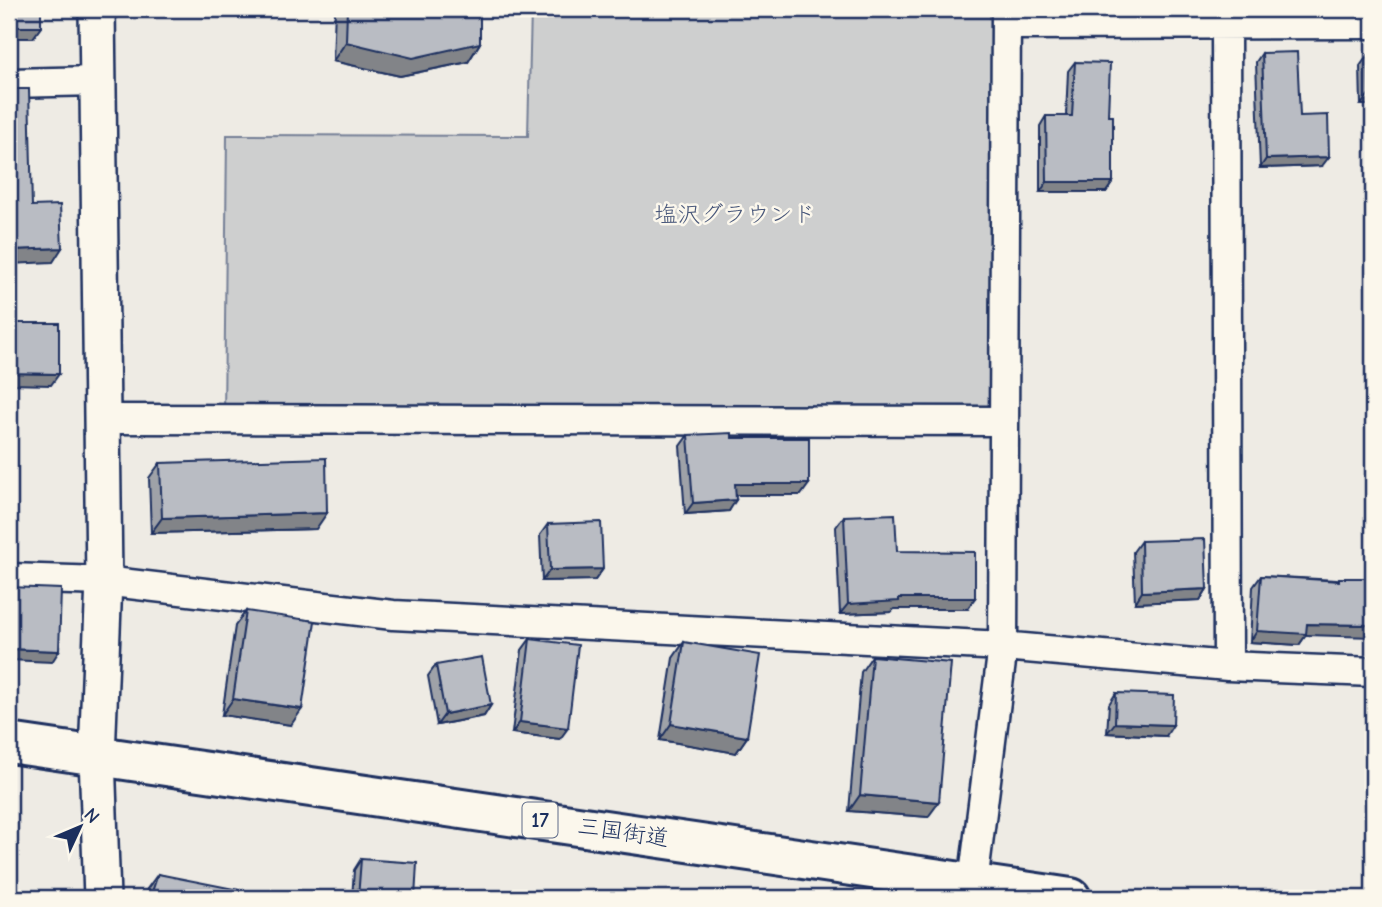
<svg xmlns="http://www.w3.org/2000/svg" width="1382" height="907" font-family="'Comic Neue','Klee One',sans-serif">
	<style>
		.green { fill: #cecfcf; stroke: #747f96; stroke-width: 2 }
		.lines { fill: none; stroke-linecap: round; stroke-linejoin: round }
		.minor-casing { stroke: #1b2f5e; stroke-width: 33 }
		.tertiary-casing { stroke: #1b2f5e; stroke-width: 40 }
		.trunk-casing { stroke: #1b2f5e; stroke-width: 44 }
		.minor { stroke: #fbf7ec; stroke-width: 28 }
		.tertiary { stroke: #fbf7ec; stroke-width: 35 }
		.trunk { stroke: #fbf7ec; stroke-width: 38 }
		.wall { fill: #9fa2a8; stroke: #1b2f5e; stroke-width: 2 }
		.shaded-wall { fill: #828488; stroke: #1b2f5e; stroke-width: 2 }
		.building { fill: #b9bcc3; stroke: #1b2f5e; stroke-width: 2 }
		.labels { text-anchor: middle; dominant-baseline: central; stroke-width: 5; stroke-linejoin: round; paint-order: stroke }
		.shield { fill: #fbf7ec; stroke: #5e6b89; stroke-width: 2 }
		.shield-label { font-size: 21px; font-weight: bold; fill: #1b2f5e }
		.park-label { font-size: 23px; fill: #48577a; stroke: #fbf7ec }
		.street-label { font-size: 23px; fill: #1b2f5e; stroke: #fbf7ec }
	</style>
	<rect width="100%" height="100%" fill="#eeebe4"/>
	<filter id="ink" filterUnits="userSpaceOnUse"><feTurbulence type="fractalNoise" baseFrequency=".0143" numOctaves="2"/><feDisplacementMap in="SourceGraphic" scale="14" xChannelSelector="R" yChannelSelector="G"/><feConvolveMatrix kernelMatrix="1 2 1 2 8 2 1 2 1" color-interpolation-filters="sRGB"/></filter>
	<g filter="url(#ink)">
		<path class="green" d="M 531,9 L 1006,9 L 1003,421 L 224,420 L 227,135 L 528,136 Z"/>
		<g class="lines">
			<g class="minor-casing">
				<path id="minor" d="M 1226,24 L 1228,666
					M 1006,25 L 1373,24
					M 9,83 L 98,81
					M 100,419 L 1003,421
					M 9,578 L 104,581 L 393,615 L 1003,646 L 1228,666 L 1373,672
					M 973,883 L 1003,646 L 1006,9"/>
			</g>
			<g class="tertiary-casing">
				<path id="tertiary" d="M 97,9 L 104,581 L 97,756 L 102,898"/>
			</g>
			<g class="trunk-casing">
				<path id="trunk" d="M 9,743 L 1071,898"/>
			</g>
			<use href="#minor" class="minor"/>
			<use href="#tertiary" class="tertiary"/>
			<use href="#trunk" class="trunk"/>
		</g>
		<path class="wall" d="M 335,9 L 480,9 L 480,43 L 468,62 L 400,76 L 333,61 Z
			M 1262,53 L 1300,116 L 1322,166 L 1260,168 L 1256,62 Z
			M 1368,55 L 1373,55 L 1373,105 L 1361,105 L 1360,66 Z
			M 1075,62 L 1108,116 L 1113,182 L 1106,192 L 1040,192 L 1040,126 L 1046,116 L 1066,116 L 1068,71 Z
			M 688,435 L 801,495 L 736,495 L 729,511 L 685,514 L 680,446 Z
			M 160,463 L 316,529 L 151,533 L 149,478 Z
			M 844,516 L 897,551 L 967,609 L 894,609 L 891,612 L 840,614 L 836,527 Z
			M 548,524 L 603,569 L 595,580 L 542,581 L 540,535 Z
			M 1141,541 L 1207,589 L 1200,600 L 1135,603 L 1133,552 Z
			M 1261,576 L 1337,580 L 1339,578 L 1373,578 L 1306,635 L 1299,645 L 1250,642 L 1253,587 Z
			M 246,611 L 291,725 L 222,715 L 235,626 Z
			M 530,639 L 560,739 L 512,733 L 522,650 Z
			M 684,642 L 747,737 L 736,753 L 660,740 L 673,658 Z
			M 872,656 L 928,817 L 849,811 L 861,672 Z
			M 436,665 L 491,705 L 484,716 L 437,725 L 428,676 Z
			M 1116,693 L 1166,736 L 1107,733 L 1109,704 Z
			M 361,859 L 415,898 L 352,898 L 354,870 Z
			M 158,874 L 248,898 L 144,898 L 147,889 Z"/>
		<path class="shaded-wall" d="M 9,27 L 41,27 L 33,38 L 9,38 Z
			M 346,42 L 480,43 L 468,62 L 400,76 L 333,61 Z
			M 1369,94 L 1373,94 L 1373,105 L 1361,105 Z
			M 1329,157 L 1322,166 L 1260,168 L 1266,159 Z
			M 1047,182 L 1113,182 L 1106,192 L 1040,192 Z
			M 62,248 L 53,262 L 9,264 L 9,250 Z
			M 9,373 L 59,374 L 51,385 L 9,384 Z
			M 735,484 L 809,484 L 801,495 L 728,495 Z
			M 736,500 L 729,511 L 685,514 L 693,503 Z
			M 327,513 L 316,529 L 151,533 L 162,518 Z
			M 603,569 L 595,580 L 542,581 L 550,570 Z
			M 1207,589 L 1200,600 L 1135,603 L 1142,592 Z
			M 899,598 L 975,598 L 967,609 L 894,609 L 891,612 L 840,614 L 848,604 Z
			M 1307,624 L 1373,625 L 1373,637 L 1306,635 L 1299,645 L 1250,642 L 1257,631 Z
			M 9,649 L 59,651 L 52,662 L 9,660 Z
			M 233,699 L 302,709 L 291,725 L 222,715 Z
			M 491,705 L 484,716 L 437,725 L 445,714 Z
			M 520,722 L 568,728 L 560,739 L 512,733 Z
			M 1115,723 L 1173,725 L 1166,736 L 1107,733 Z
			M 671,724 L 747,737 L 736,753 L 660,740 Z
			M 860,795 L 939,802 L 928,817 L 849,811 Z"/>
		<path class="building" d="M 9,9 L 41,9 L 41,27 L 9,27 Z
			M 347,9 L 480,9 L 480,43 L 413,58 L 346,42 Z
			M 1297,52 L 1300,116 L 1328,115 L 1329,157 L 1266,159 L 1262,53 Z
			M 1368,55 L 1373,55 L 1373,94 L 1369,94 Z
			M 1075,62 L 1110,63 L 1108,116 L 1113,116 L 1113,182 L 1047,182 L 1046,116 L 1072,116 Z
			M 9,89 L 29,89 L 32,206 L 60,205 L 62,248 L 9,250 Z
			M 9,323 L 59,323 L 59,374 L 9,373 Z
			M 732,433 L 732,438 L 809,438 L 809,484 L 735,484 L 736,500 L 693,503 L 688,435 Z
			M 326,458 L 327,513 L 162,518 L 160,463 Z
			M 895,514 L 897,551 L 975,552 L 975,598 L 899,598 L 899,601 L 848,604 L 844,516 Z
			M 601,522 L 603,569 L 550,570 L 548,524 Z
			M 1205,539 L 1207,589 L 1142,592 L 1141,541 Z
			M 1261,576 L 1339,581 L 1339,578 L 1373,578 L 1373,625 L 1307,624 L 1306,634 L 1257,631 Z
			M 9,587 L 61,589 L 59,651 L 9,649 Z
			M 246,611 L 315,621 L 302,709 L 233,699 Z
			M 530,639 L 578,645 L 568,728 L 520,722 Z
			M 684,642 L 760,655 L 747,737 L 671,724 Z
			M 872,656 L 951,663 L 939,802 L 860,795 Z
			M 482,657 L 491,705 L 445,714 L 436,665 Z
			M 1116,693 L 1174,695 L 1173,725 L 1115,723 Z
			M 361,859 L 417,863 L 415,898 L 358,898 Z
			M 158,874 L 249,892 L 248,898 L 150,898 Z"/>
	</g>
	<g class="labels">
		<rect class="shield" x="522.5" y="802.5" width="35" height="35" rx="5"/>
		<g class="shield-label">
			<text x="540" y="820">17</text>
		</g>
		<g class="park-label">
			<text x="735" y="214">塩沢グラウンド</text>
		</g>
		<g class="street-label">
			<text transform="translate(623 832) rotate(8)">三国街道</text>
		</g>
	</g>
	<rect width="1382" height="907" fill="none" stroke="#fbf7ec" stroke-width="35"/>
	<rect x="18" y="18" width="1347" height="872" fill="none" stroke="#1b2f5e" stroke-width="2.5" filter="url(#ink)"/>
	<g transform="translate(80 827) rotate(46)" stroke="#fbf7ec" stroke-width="5" paint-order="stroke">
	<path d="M0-5L12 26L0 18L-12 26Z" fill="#1b2f5e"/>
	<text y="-10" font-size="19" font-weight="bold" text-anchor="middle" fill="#1b2f5e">N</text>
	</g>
</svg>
